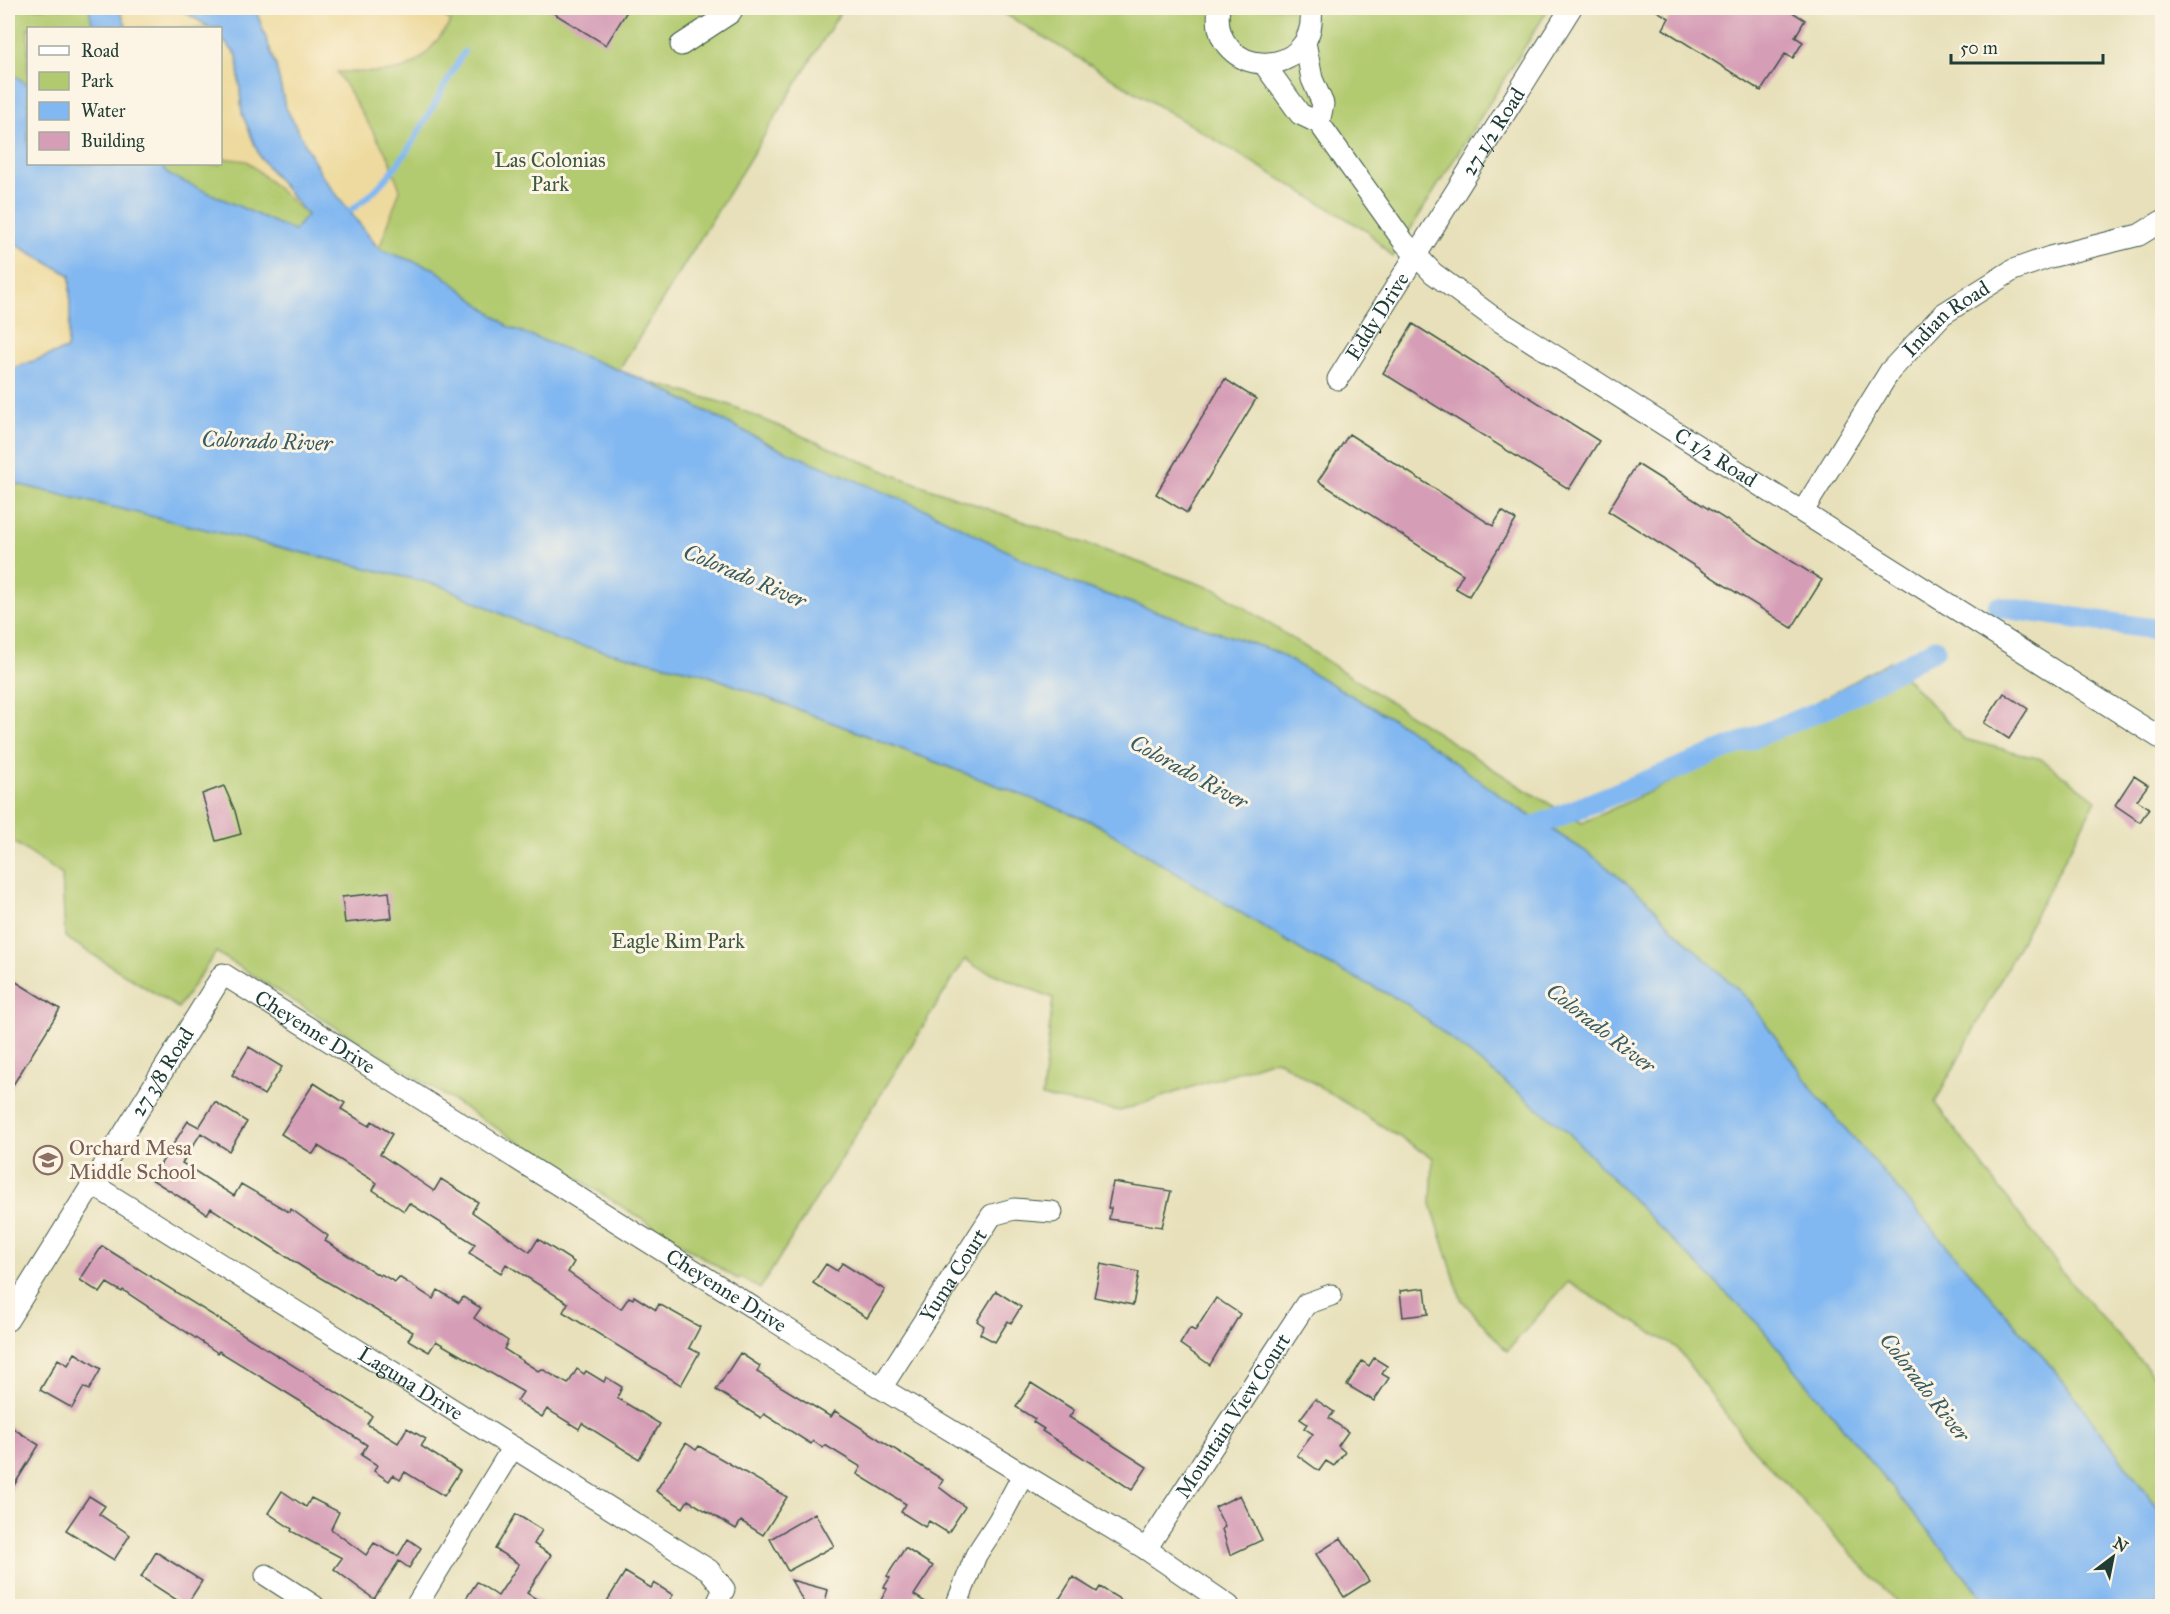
<svg xmlns="http://www.w3.org/2000/svg" width="2170" height="1614" font-family="'IM FELL Great Primer',serif">
	<style>
		.green { fill: #b2ca6f; stroke: #688452; stroke-width: 1.5 }
		.sand { fill: #eeda9e; stroke: #868c69; stroke-width: 1.5 }
		.water { fill: #82b8f1; stroke: #507a92; stroke-width: 1.5 }
		.lines { fill: none; stroke-linecap: round; stroke-linejoin: round }
		.stream { stroke: #82b8f1; stroke-width: 6 }
		.canal { stroke: #82b8f1; stroke-width: 21 }
		.building { fill: #d59db6 }
		.minor-casing { stroke: #3d5548; stroke-width: 23 }
		.minor { stroke: #fff; stroke-width: 21 }
		.labels { text-anchor: middle; dominant-baseline: central; stroke-width: 6; stroke-linejoin: round; paint-order: stroke }
		.street-label { font-size: 21px; fill: #1f3d34; stroke: #fcf5e5 }
		.park-label { font-size: 21px; fill: #3c5940; stroke: #fcf5e5 }
		.education-label { font-size: 21px; fill: #785e54; stroke: #fcf5e5; text-anchor: start }
		.water-label { font-size: 22px; font-style: italic; fill: #385c63; stroke: #fcf5e5 }
	</style>
	<rect width="100%" height="100%" fill="#fcf5e5"/>
	<filter id="ink" filterUnits="userSpaceOnUse"><feTurbulence type="fractalNoise" baseFrequency=".0167" numOctaves="2"/><feDisplacementMap in="SourceGraphic" scale="12" xChannelSelector="R" yChannelSelector="G"/><feConvolveMatrix kernelMatrix="1 2 1 2 8 2 1 2 1" color-interpolation-filters="sRGB"/></filter>
	<filter id="wash" filterUnits="userSpaceOnUse"><feTurbulence type="fractalNoise" baseFrequency=".008" numOctaves="4" result="noise"/><feDisplacementMap in="SourceGraphic" scale="24" xChannelSelector="R" yChannelSelector="G"/><feGaussianBlur stdDeviation="1.35" result="paint"/><feColorMatrix in="noise" values="0 0 0 0 0 0 0 0 0 0 0 0 0 0 0 0 0 1.4 0 .05"/><feComposite in="paint" operator="in"/></filter>
	<g filter="url(#wash)">
		<rect width="100%" height="100%" fill="#e7e0ba"/>
		<path class="green" d="M 8,8 L 843,8 L 619,370 L 53,164 L 220,164 L 220,28 L 28,28 L 28,155 L 8,149 Z
			M 995,8 L 1549,8 L 1393,257 L 1367,231 Z
			M 649,382 L 727,404 L 901,478 L 1219,591 L 1524,789 L 1582,823 L 1688,774 L 1890,661 L 1964,739 L 2041,759 L 2096,800 L 1935,1103 L 2068,1279 L 2162,1385 L 2162,1514 L 2056,1372 L 1818,1097 L 1749,1000 L 1674,930 L 1647,900 L 1593,856 L 1274,651 L 1066,581 L 771,445 Z
			M 8,482 L 442,586 L 560,641 L 702,673 L 1093,822 L 1311,956 L 1404,1002 L 1567,1131 L 1661,1229 L 1759,1325 L 1989,1606 L 1900,1606 L 1745,1440 L 1676,1347 L 1568,1282 L 1507,1351 L 1461,1299 L 1431,1204 L 1433,1158 L 1276,1059 L 1120,1111 L 1042,1097 L 1053,998 L 975,966 L 965,959 L 760,1289 L 740,1277 L 739,1280 L 216,952 L 178,1008 L 65,937 L 62,875 L 8,838 Z"/>
		<path class="sand" d="M 119,8 L 178,8 L 211,28 L 127,28 Z
			M 255,8 L 434,8 L 451,22 C 440,36 428,55 413,64 C 394,76 358,71 337,72 L 389,158 L 400,190 L 379,249 L 322,176 L 285,106 L 276,66 Z
			M 220,38 L 237,55 L 242,113 L 260,157 L 307,215 L 247,161 L 221,158 Z
			M 8,240 L 70,275 L 70,319 L 67,349 L 8,370 Z"/>
		<path class="water" d="M 89,8 L 119,8 L 127,28 L 93,28 Z
			M 178,8 L 255,8 L 276,66 L 285,106 L 322,176 L 379,249 L 435,269 L 509,327 L 649,382 L 771,445 L 927,510 L 1066,581 L 1274,651 L 1406,727 L 1516,807 L 1593,856 L 1647,900 L 1674,930 L 1749,1000 L 1818,1097 L 2056,1372 L 2162,1514 L 2162,1606 L 1989,1606 L 1759,1325 L 1661,1229 L 1567,1131 L 1404,1002 L 1311,956 L 1093,822 L 702,673 L 560,641 L 442,586 L 8,482 L 8,370 L 67,349 L 70,319 L 70,275 L 8,240 L 8,70 L 28,85 L 28,164 L 160,164 L 169,175 L 294,231 L 307,215 L 260,157 L 242,113 L 237,55 L 221,38 L 220,28 L 211,28 Z"/>
		<g class="lines">
			<path class="stream" d="M 491,13 L 495,8
				M 351,210 C 406,172 430,107 464,52"/>
			<path class="canal" d="M 1998,607 L 2162,630
				M 1530,828 L 1827,708 L 1935,649"/>
		</g>
		<g id="blocks">
			<path class="building" d="M 545,8 L 629,8 L 606,45 Z
				M 1652,8 L 1786,8 L 1805,20 L 1795,37 L 1803,42 L 1793,58 L 1785,54 L 1761,91 L 1663,29 L 1669,18 Z
				M 1413,324 L 1599,441 L 1569,489 L 1383,373 Z
				M 1225,379 L 1256,399 L 1187,513 L 1156,494 Z
				M 1349,434 L 1493,526 L 1502,511 L 1516,520 L 1469,596 L 1455,588 L 1463,574 L 1318,481 Z
				M 1637,464 L 1822,580 L 1792,628 L 1608,511 Z
				M 2004,693 L 2028,709 L 2009,739 L 1984,723 Z
				M 2134,776 L 2148,785 L 2137,800 L 2149,808 L 2140,822 L 2115,805 Z
				M 224,786 L 235,811 L 241,834 L 216,841 L 202,794 Z
				M 389,892 L 392,918 L 345,923 L 342,897 Z
				M 8,977 L 60,1009 L 8,1093 Z
				M 249,1047 L 282,1067 L 264,1095 L 232,1075 Z
				M 314,1083 L 345,1103 L 341,1109 L 369,1126 L 372,1121 L 392,1134 L 380,1154 L 434,1191 L 441,1179 L 478,1202 L 472,1212 L 530,1252 L 538,1239 L 574,1262 L 568,1272 L 621,1309 L 629,1297 L 633,1299 L 634,1296 L 656,1310 L 659,1304 L 700,1327 L 689,1348 L 699,1353 L 681,1385 L 563,1312 L 568,1303 L 506,1264 L 501,1273 L 469,1253 L 475,1244 L 409,1203 L 404,1211 L 373,1190 L 377,1183 L 318,1146 L 313,1154 L 281,1134 Z
				M 215,1102 L 247,1122 L 229,1151 L 201,1133 L 182,1163 L 234,1196 L 241,1184 L 289,1212 L 291,1209 L 328,1236 L 325,1241 L 380,1276 L 381,1274 L 395,1282 L 399,1277 L 433,1299 L 438,1290 L 459,1303 L 463,1297 L 481,1308 L 474,1318 L 508,1341 L 504,1349 L 538,1371 L 542,1369 L 568,1384 L 577,1369 L 584,1374 L 586,1371 L 604,1382 L 606,1377 L 622,1387 L 617,1398 L 660,1424 L 639,1459 L 582,1423 L 579,1429 L 547,1409 L 542,1417 L 517,1401 L 523,1392 L 436,1341 L 429,1352 L 408,1340 L 413,1332 L 307,1270 L 211,1208 L 207,1214 L 151,1179 L 188,1121 L 199,1127 Z
				M 1113,1182 L 1171,1191 L 1162,1227 L 1109,1219 L 1111,1208 L 1108,1208 Z
				M 102,1246 L 363,1409 L 372,1416 L 367,1424 L 398,1443 L 407,1428 L 426,1439 L 421,1446 L 460,1471 L 444,1496 L 405,1472 L 400,1480 L 393,1475 L 389,1481 L 374,1471 L 377,1465 L 361,1455 L 367,1445 L 308,1406 L 219,1351 L 218,1353 L 123,1290 L 122,1292 L 107,1283 L 100,1293 L 80,1280 Z
				M 842,1263 L 885,1290 L 867,1318 L 813,1283 L 826,1264 L 837,1271 Z
				M 1101,1264 L 1139,1272 L 1133,1305 L 1094,1297 Z
				M 1425,1288 L 1428,1314 L 1403,1317 L 1400,1291 Z
				M 996,1291 L 1021,1307 L 1011,1323 L 1008,1321 L 995,1342 L 980,1334 L 984,1326 L 977,1321 Z
				M 1216,1298 L 1240,1314 L 1210,1365 L 1180,1344 L 1190,1328 L 1195,1331 Z
				M 75,1353 L 101,1369 L 89,1390 L 84,1387 L 72,1408 L 40,1390 L 58,1359 L 68,1365 Z
				M 740,1353 L 760,1366 L 757,1372 L 831,1417 L 835,1411 L 943,1480 L 939,1487 L 965,1507 L 948,1533 L 929,1521 L 925,1527 L 901,1512 L 906,1504 L 857,1474 L 861,1467 L 825,1445 L 823,1448 L 813,1441 L 811,1444 L 764,1414 L 761,1418 L 716,1390 Z
				M 1374,1358 L 1387,1366 L 1382,1374 L 1389,1378 L 1374,1401 L 1347,1385 L 1362,1361 L 1369,1366 Z
				M 1031,1383 L 1074,1410 L 1069,1417 L 1147,1467 L 1132,1490 L 1042,1431 L 1044,1429 L 1033,1422 L 1035,1419 L 1016,1407 Z
				M 1315,1399 L 1334,1412 L 1329,1418 L 1348,1432 L 1338,1446 L 1345,1452 L 1334,1466 L 1326,1461 L 1319,1471 L 1297,1455 L 1313,1434 L 1304,1428 L 1307,1424 L 1300,1419 Z
				M 8,1425 L 39,1445 L 8,1495 Z
				M 686,1443 L 696,1450 L 699,1446 L 787,1497 L 763,1535 L 741,1521 L 736,1529 L 688,1500 L 683,1508 L 656,1491 Z
				M 282,1491 L 306,1507 L 311,1498 L 339,1512 L 331,1529 L 366,1555 L 374,1543 L 398,1556 L 408,1539 L 421,1548 L 409,1568 L 399,1561 L 374,1599 L 334,1569 L 342,1558 L 291,1531 L 292,1529 L 268,1513 Z
				M 1240,1495 L 1262,1540 L 1230,1555 L 1222,1529 L 1225,1527 L 1215,1507 Z
				M 89,1496 L 105,1506 L 99,1514 L 130,1535 L 114,1560 L 66,1530 Z
				M 815,1513 L 834,1546 L 788,1571 L 770,1539 Z
				M 516,1514 L 542,1530 L 534,1544 L 551,1555 L 527,1593 L 547,1606 L 461,1606 L 477,1582 L 498,1596 L 519,1564 L 495,1549 Z
				M 1341,1538 L 1369,1581 L 1344,1597 L 1316,1554 Z
				M 905,1548 L 933,1566 L 914,1595 L 932,1606 L 891,1606 L 881,1600 L 887,1589 L 884,1587 L 890,1578 L 887,1576 Z
				M 156,1552 L 202,1581 L 186,1606 L 141,1577 Z
				M 625,1572 L 651,1588 L 654,1583 L 673,1595 L 666,1606 L 604,1606 Z
				M 1073,1577 L 1097,1592 L 1100,1587 L 1131,1606 L 1055,1606 Z
				M 791,1580 L 828,1590 L 824,1606 L 806,1606 Z"/>
		</g>
	</g>
	<g filter="url(#ink)">
		<use href="#blocks" fill-opacity="0" stroke="#3d5548" stroke-width="1.5"/>
		<g class="lines">
			<g class="minor-casing">
				<g id="minor">
					<path d="M 1219,8 C 1208,79 1319,84 1311,8"/>
					<path d="M 1305,42 L 1312,79 L 1323,104 L 1319,123"/>
					<path d="M 681,45 L 730,13 L 733,8"/>
					<path id="s1" d="M 1264,64 L 1300,114 L 1319,123 L 1404,242 L 1433,273 L 1490,315 L 2162,739"/>
					<path id="s2" d="M 1338,379 L 1571,8"/>
					<path id="s3" d="M 1803,511 L 1890,371 L 1943,314 L 2013,270 L 2050,257 L 2139,235 L 2162,221"/>
					<path id="s4" d="M 92,1184 L 709,1570 L 724,1589 L 716,1606"/>
					<path id="s5" d="M 8,1320 L 223,974 L 881,1388 L 1146,1549 L 1229,1606"/>
					<path id="s6" d="M 881,1388 L 992,1215 L 1014,1209 L 1052,1212"/>
					<path id="s7" d="M 1146,1549 L 1306,1304 L 1331,1295"/>
					<path d="M 266,1575 L 314,1606"/>
					<path d="M 416,1606 L 513,1447"/>
					<path d="M 956,1606 L 976,1555 L 999,1520 L 1023,1475"/>
				</g>
			</g>
			<use href="#minor" class="minor"/>
		</g>
	</g>
	<defs>
		<g id="school-ring" transform="scale(1.5)"><circle r="9.5" fill="#fcf5e5" stroke="#8d6e63" stroke-width="1.5"/><path d="M0-5L7-2L0 1L-7-2ZM-4 1L0 2.5L4 1V4Q0 6-4 4Z" fill="#8d6e63"/></g>
	</defs>
	<g fill-rule="evenodd">
		<use href="#school-ring" x="48" y="1160"/>
	</g>
	<g class="labels">
		<g class="street-label">
			<text stroke="none"><textPath href="#s2" startOffset="292">27 1/2 Road</textPath></text>
			<text stroke="none"><textPath href="#s2" startOffset="74">Eddy Drive</textPath></text>
			<text stroke="none"><textPath href="#s3" startOffset="242">Indian Road</textPath></text>
			<text stroke="none"><textPath href="#s1" startOffset="609">C 1/2 Road</textPath></text>
			<text stroke="none"><textPath href="#s5" startOffset="516">Cheyenne Drive</textPath></text>
			<text stroke="none"><textPath href="#s5" startOffset="292">27 3/8 Road</textPath></text>
			<text stroke="none"><textPath href="#s6" startOffset="134">Yuma Court</textPath></text>
			<text stroke="none"><textPath href="#s5" startOffset="1002">Cheyenne Drive</textPath></text>
			<text stroke="none"><textPath href="#s4" startOffset="376">Laguna Drive</textPath></text>
			<text stroke="none"><textPath href="#s7" startOffset="159">Mountain View Court</textPath></text>
		</g>
		<g class="park-label">
			<text x="550" y="160">Las Colonias<tspan x="550" dy="24">Park</tspan></text>
			<text x="678" y="941">Eagle Rim Park</text>
		</g>
		<g class="education-label">
			<text x="69" y="1148">Orchard Mesa<tspan x="69" dy="24">Middle School</tspan></text>
		</g>
		<g class="water-label">
			<text transform="translate(267 441) rotate(2)">Colorado River</text>
			<text transform="translate(745 576) rotate(23)">Colorado River</text>
			<text transform="translate(1189 772) rotate(29)">Colorado River</text>
			<text transform="translate(1601 1028) rotate(38)">Colorado River</text>
			<text transform="translate(1925 1387) rotate(52)">Colorado River</text>
		</g>
	</g>
	<rect width="2170" height="1614" fill="none" stroke="#fcf5e5" stroke-width="30"/>
	<rect x="27" y="27" width="195" height="138" fill="#fcf5e5" stroke="#a4ab9e" stroke-width="1.5"/>
	<rect x="39" y="46" width="30" height="9" fill="#ffffff" stroke="#a4ab9e" stroke-width="1.5"/>
	<text x="81" y="57" font-size="18" fill="#1f3d34">Road</text>
	<rect x="39" y="72" width="30" height="18" fill="#b2ca6f" stroke="#a4ab9e" stroke-width="1.5"/>
	<text x="81" y="87" font-size="18" fill="#1f3d34">Park</text>
	<rect x="39" y="102" width="30" height="18" fill="#82b8f1" stroke="#a4ab9e" stroke-width="1.5"/>
	<text x="81" y="117" font-size="18" fill="#1f3d34">Water</text>
	<rect x="39" y="132" width="30" height="18" fill="#d59db6" stroke="#a4ab9e" stroke-width="1.5"/>
	<text x="81" y="147" font-size="18" fill="#1f3d34">Building</text>
	<g transform="translate(2113 1557) rotate(32)" stroke="#fcf5e5" stroke-width="4.5" paint-order="stroke">
	<path d="M0-4.5L10 22L0 15L-10 22Z" fill="#1f3d34"/>
	<text y="-9" font-size="16" font-weight="bold" text-anchor="middle" fill="#1f3d34">N</text>
	</g>
	<path d="M1951 54v9h152v-9" fill="none" stroke="#1f3d34" stroke-width="3"/>
	<text x="1960" y="54" font-size="18" fill="#1f3d34" stroke="#fcf5e5" stroke-width="4.5" paint-order="stroke">50 m</text>
</svg>
